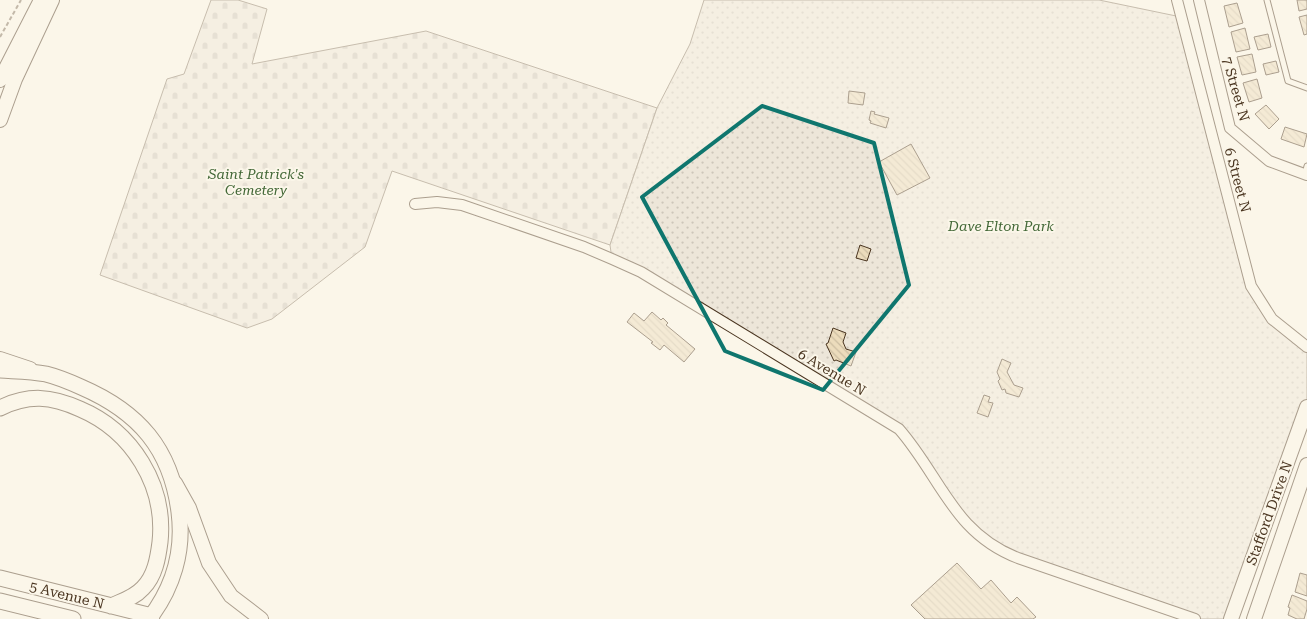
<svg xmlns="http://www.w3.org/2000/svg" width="1307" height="619" font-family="'Roboto Serif',serif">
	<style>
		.cemetery { fill: url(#cemetery-stones); stroke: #887966 }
		.park { fill: url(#park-dots); stroke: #887966 }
		.building { fill: url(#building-back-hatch); stroke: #4a3520 }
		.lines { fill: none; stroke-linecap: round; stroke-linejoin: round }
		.lane-casing { stroke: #4a3520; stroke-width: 7 }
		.street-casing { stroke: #4a3520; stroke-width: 12 }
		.secondary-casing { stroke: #4a3520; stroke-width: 16 }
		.primary-casing { stroke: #4a3520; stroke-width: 17 }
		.path { stroke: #7f6f5c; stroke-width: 2; stroke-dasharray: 4 2.5; stroke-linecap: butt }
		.lane { stroke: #fbf6e9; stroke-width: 5 }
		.street { stroke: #fbf6e9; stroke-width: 10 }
		.secondary { stroke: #fbf6e9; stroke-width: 14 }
		.primary { stroke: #fbf6e9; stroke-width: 15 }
		.marked { fill: none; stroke: #0f766e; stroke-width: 4; stroke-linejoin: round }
		.labels { text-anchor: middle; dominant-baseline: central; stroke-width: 4; stroke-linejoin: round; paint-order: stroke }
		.street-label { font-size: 14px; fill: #4a3520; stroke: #fbf6e9 }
		.park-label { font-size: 14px; font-style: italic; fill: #436837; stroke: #fbf6e9 }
	</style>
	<defs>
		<pattern id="cemetery-stones" width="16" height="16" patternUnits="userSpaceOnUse" patternTransform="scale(1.25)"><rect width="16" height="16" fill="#ede6d9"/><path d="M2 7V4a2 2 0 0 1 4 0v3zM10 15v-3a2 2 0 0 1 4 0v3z" fill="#cdc6ba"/></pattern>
		<pattern id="park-dots" width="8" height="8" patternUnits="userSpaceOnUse" patternTransform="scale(1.25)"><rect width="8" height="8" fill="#ede6d9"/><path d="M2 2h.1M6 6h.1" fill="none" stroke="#cdc6ba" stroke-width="1.8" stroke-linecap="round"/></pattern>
		<pattern id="building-back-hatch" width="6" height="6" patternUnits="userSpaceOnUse" patternTransform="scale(1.25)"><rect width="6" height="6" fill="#ecdcbc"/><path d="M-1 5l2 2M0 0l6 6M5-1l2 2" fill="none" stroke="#ccbda1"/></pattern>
	</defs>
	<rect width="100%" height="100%" fill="#fbf6e9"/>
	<path class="cemetery" d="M 211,0 L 238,0 L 267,9 L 252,64 L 426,31 L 657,108 L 610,245 L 392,171 L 365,247 L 272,319 L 247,328 L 100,275 L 167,79 L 184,74 Z"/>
	<path class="park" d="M 704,0 L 1099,0 L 1181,17 L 1251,286 L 1272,319 L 1307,347 L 1307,407 L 1231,619 L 1195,619 L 1018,558 L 975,532 L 899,429 L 612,259 L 610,245 L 657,108 L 690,44 Z"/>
	<path class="building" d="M 1297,0 L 1307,0 L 1307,9 L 1299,11 Z
		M 1237,3 L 1243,23 L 1229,27 L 1224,6 Z
		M 1307,15 L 1307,34 L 1304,35 L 1299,17 Z
		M 1245,28 L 1250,49 L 1236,52 L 1231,32 Z
		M 1268,34 L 1271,47 L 1258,50 L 1254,37 Z
		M 1252,54 L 1256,72 L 1242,75 L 1237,57 Z
		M 1276,61 L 1279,72 L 1266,75 L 1263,64 Z
		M 1257,79 L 1262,98 L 1249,102 L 1243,83 Z
		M 849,91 L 865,93 L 863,105 L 848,103 Z
		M 1266,105 L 1279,119 L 1269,129 L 1255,114 Z
		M 871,111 L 875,112 L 874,114 L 889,118 L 886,128 L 870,123 L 871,121 L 869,120 Z
		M 1285,127 L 1307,134 L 1304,147 L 1281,139 Z
		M 911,144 L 930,178 L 897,195 L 879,162 Z
		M 860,245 L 871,249 L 867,261 L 856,258 Z
		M 652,312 L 661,320 L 663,318 L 668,323 L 666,325 L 695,349 L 684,362 L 664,345 L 660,350 L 651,343 L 653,342 L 627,322 L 634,313 L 644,321 Z
		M 833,328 L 846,333 L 843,342 L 846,349 L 856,352 L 851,366 L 836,360 L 834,361 L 826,344 L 828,343 Z
		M 1002,359 L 1011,363 L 1007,372 L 1014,385 L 1023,388 L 1019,397 L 1006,393 L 1005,389 L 1002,390 L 998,381 L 1000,379 L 997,372 Z
		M 984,395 L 990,397 L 988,402 L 993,403 L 988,417 L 977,413 Z
		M 957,563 L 981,589 L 991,580 L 1011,603 L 1017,597 L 1036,617 L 1033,619 L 925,619 L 911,605 Z
		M 1300,573 L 1307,575 L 1307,596 L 1295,592 Z
		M 1292,595 L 1307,601 L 1307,609 L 1304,619 L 1297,619 L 1288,615 L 1290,608 L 1288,607 Z"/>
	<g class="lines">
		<g class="lane-casing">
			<path id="lane" d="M 1267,0 L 1288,81 L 1307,88
				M 1305,174 L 1307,166"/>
		</g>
		<g class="street-casing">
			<path id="street" d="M 1177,0 L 1251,286 L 1272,319 L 1307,347
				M 1199,0 L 1230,128 L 1269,161 L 1307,175
				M 415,204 L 437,202 L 462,205 L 584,247 L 612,259 L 641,272 L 899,429 C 941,477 953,533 1018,558 L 1195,619"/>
		</g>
		<g class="secondary-casing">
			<path id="secondary" d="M 0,80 L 41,0
				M 0,120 L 15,79 L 52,0
				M 0,359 L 30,369
				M 175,483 L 189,508 L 209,563 L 231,596 L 261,619
				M 1231,619 L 1307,407
				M 1254,619 L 1307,465"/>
		</g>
		<g class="primary-casing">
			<path id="primary" d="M 0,370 C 15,371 31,371 46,374 C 58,377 70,382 81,387 C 139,412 171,449 179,512 C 184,551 173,588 149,619
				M 0,408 C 29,394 51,396 80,409 C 132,431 166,485 160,542 C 158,558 155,576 143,588 C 134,598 122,601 111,606
				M 0,578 L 152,616
				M 0,601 L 73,619"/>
		</g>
		<path class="path" d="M 0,37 L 21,0"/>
		<use href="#lane" class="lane"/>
		<use href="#street" class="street"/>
		<use href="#secondary" class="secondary"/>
		<use href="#primary" class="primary"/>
	</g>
	<path d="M0 0H1307V619H0ZM 762,106 L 874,143 L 909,285 L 823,390 L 725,351 L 642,197 Z" fill="#fbf6e9" fill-opacity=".55" fill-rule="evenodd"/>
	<path class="marked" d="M 762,106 L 874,143 L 909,285 L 823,390 L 725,351 L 642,197 Z"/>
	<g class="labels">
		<g class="street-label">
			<text transform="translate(1236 89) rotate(74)">7 Street N</text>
			<text transform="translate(1238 180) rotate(75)">6 Street N</text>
			<text transform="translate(832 372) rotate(31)">6 Avenue N</text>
			<text transform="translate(1269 513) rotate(-70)">Stafford Drive N</text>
			<text transform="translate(67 595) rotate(14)">5 Avenue N</text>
		</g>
		<g class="park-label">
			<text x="256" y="174">Saint Patrick's<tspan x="256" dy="16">Cemetery</tspan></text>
			<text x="1001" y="226">Dave Elton Park</text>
		</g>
	</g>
</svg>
